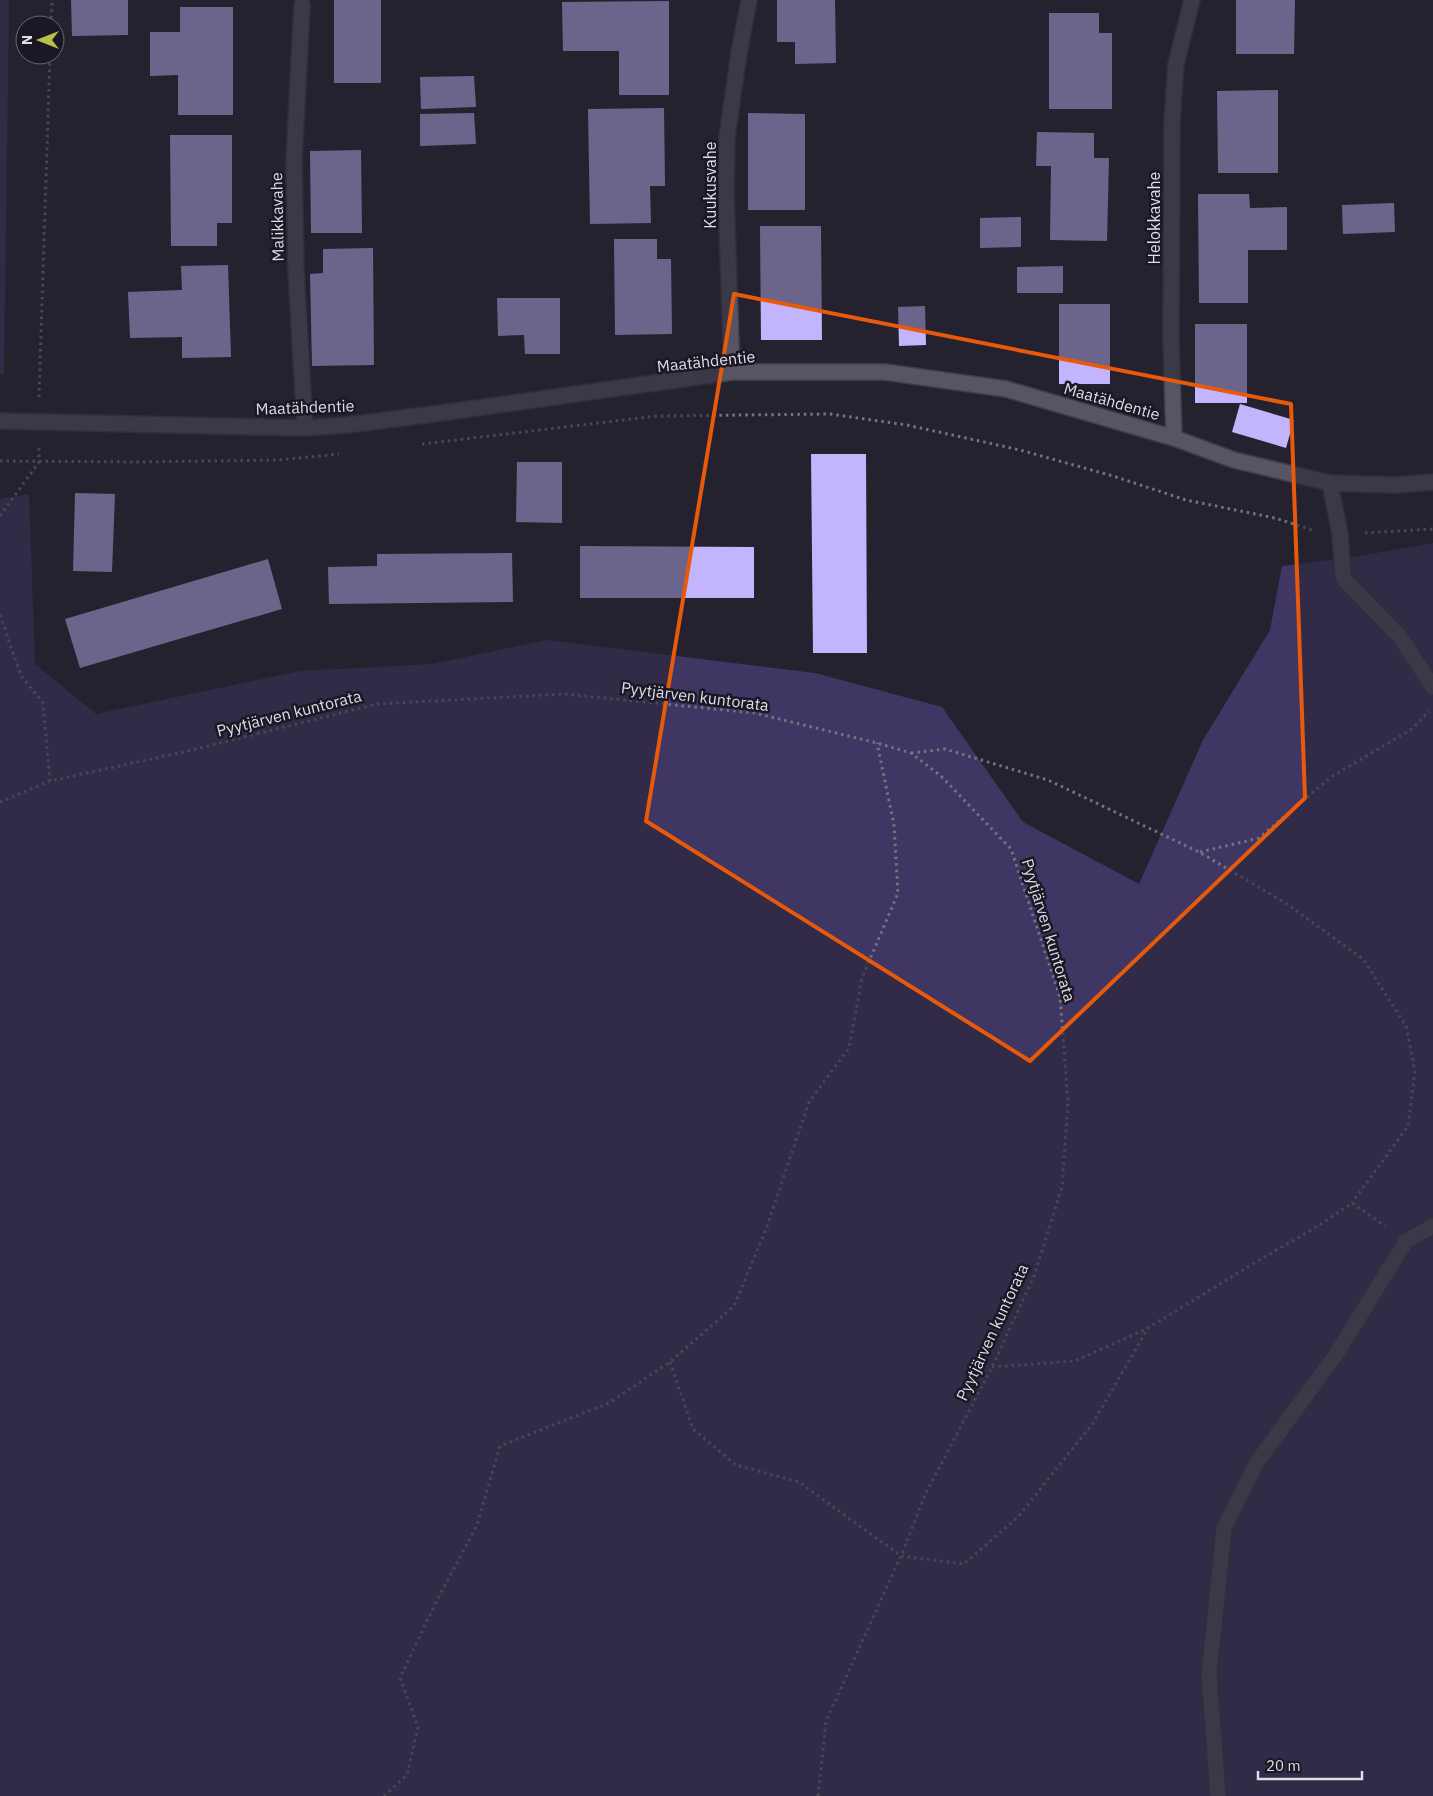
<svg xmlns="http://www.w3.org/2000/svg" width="1433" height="1796" font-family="'IBM Plex Sans',sans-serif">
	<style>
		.green { fill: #403664 }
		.building { fill: #c2b5fd }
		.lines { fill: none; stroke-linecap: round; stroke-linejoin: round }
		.minor-casing { stroke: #3f3d49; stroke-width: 18 }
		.path { stroke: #74737e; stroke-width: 3; stroke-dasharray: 2.5 4; stroke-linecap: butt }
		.minor { stroke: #575464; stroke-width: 15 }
		.marked { fill: none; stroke: #e8590c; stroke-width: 4; stroke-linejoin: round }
		.labels { text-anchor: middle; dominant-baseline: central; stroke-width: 5; stroke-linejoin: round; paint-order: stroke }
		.street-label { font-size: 16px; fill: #dedde6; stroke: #1b1825 }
	</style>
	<rect width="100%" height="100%" fill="#24222f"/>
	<path class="green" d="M 0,0 L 9,0 L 4,375 L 0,374 Z
		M 29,494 L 35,664 L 96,714 L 300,671 L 432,664 L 547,640 L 815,673 L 942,707 L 1023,822 L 1139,884 L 1203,740 L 1270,630 L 1282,566 L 1354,557 L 1433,543 L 1433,1796 L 0,1796 L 0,499 Z"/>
	<path class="building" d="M 71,0 L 128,0 L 128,35 L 72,36 Z
		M 334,0 L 381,0 L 381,83 L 334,83 Z
		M 777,0 L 835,0 L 836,63 L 795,64 L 795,42 L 777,42 Z
		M 1236,0 L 1295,0 L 1294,54 L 1236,54 Z
		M 669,1 L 669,95 L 619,95 L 619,51 L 563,51 L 562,2 Z
		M 180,7 L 233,7 L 233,115 L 178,115 L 178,75 L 150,76 L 150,32 L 180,32 Z
		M 1049,13 L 1099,13 L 1099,33 L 1112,33 L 1112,109 L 1049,109 Z
		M 474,76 L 476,107 L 421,109 L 420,77 Z
		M 1278,90 L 1278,173 L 1218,173 L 1217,91 Z
		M 664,108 L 665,186 L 650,186 L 651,223 L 590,224 L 588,109 Z
		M 474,113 L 476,144 L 420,146 L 420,114 Z
		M 748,113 L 805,114 L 805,210 L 748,210 Z
		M 1037,132 L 1094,133 L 1094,158 L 1109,158 L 1107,241 L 1050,240 L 1051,166 L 1036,166 Z
		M 170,135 L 232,135 L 232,223 L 217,223 L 217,246 L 171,246 Z
		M 361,150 L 362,233 L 311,233 L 310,151 Z
		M 1198,194 L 1249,194 L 1250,208 L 1287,207 L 1287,250 L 1248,250 L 1248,303 L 1199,303 Z
		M 1394,203 L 1395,232 L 1343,234 L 1342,205 Z
		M 1021,217 L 1021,247 L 980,248 L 980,218 Z
		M 760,226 L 821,226 L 822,340 L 761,340 Z
		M 614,239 L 657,239 L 657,259 L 671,259 L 672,334 L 615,335 Z
		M 373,248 L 374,365 L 312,366 L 310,274 L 323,273 L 323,249 Z
		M 228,265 L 231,357 L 182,358 L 182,337 L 130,338 L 128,292 L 182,290 L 181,266 Z
		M 1063,266 L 1063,293 L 1017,293 L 1017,267 Z
		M 497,298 L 560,298 L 560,354 L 525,354 L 524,335 L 498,336 Z
		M 1059,304 L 1110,304 L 1110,384 L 1059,384 Z
		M 925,306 L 926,345 L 899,346 L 898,307 Z
		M 1195,324 L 1247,324 L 1247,403 L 1195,403 Z
		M 1240,404 L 1294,420 L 1286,448 L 1232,432 Z
		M 811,454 L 866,454 L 867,653 L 813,653 Z
		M 517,462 L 562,462 L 562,523 L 516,522 Z
		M 75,493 L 115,494 L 112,572 L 73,571 Z
		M 580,546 L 754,547 L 754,598 L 580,598 Z
		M 512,553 L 513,602 L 329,604 L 328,567 L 377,566 L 377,554 Z
		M 268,559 L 282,609 L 80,668 L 65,619 Z"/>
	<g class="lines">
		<g class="minor-casing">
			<path id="minor" d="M 302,5 L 294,159 L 296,272 L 305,428
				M 732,372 L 726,195 L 727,137 L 739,53 L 749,0
				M 0,421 L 305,428 L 348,425 L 441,413 L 732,372 L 885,372 L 1006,389 L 1174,438 L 1234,460 L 1330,483 L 1396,485 L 1433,482
				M 1174,438 L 1171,342 L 1172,121 L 1176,64 L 1192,0
				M 1330,483 L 1340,534 L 1343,578 L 1400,637 L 1433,687
				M 1218,1796 L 1209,1674 L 1224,1528 L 1257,1462 L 1335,1356 L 1406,1241 L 1433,1226"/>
		</g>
		<path class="path" d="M 51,25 L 52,0
			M 39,397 L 50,55
			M 422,444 L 657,416 L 830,414 L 907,425 L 1020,450 L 1113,476 L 1186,500 L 1275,518 L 1315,531
			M 0,461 L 138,462 L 278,460 L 339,454
			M 0,516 L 39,462 L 39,448
			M 1365,533 L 1433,529
			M 0,615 L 21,676 L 43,703 L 50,781
			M 911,753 L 945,749 L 1048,780 L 1199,852 L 1284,902 L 1363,959 L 1406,1026 L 1415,1071 L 1408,1126 L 1352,1203
			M 0,802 L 50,781 L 188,751 L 377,704 L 564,694 L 755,713 L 877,743 L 911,753 L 941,776 L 1011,849 L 1060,997 L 1068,1103 L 1062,1187 L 1034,1276 L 992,1367 L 925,1495 L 901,1556 L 826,1721 L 818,1796
			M 1200,852 L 1259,838 L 1331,777 L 1412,729 L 1429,711
			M 670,1362 L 693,1429 L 736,1465 L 799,1482 L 901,1556 L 964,1564 L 1018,1517 L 1093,1423 L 1148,1328
			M 992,1367 L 1075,1361 L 1148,1328 L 1264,1257 L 1310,1231 L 1352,1203 L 1385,1226
			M 384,1796 L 407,1775 L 418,1727 L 400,1678 L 435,1604 L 477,1525 L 500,1446 L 609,1403 L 670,1362 L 734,1306 L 766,1229 L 809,1102 L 849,1048 L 862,978 L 898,893 L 894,825 L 877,743"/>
		<use href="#minor" class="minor"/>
	</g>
	<path d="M0 0H1433V1796H0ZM 734,294 L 1291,404 L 1305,798 L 1030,1061 L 646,821 Z" fill="#24222f" fill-opacity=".55" fill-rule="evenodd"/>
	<path class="marked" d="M 734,294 L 1291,404 L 1305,798 L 1030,1061 L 646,821 Z"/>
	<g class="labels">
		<g class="street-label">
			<text transform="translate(710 185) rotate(-90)">Kuukusvahe</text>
			<text transform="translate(277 217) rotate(-91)">Malikkavahe</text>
			<text transform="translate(1154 218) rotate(-90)">Helokkavahe</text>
			<text transform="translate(706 361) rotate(-6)">Maatähdentie</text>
			<text transform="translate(1112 401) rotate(16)">Maatähdentie</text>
			<text transform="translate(305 407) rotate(-2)">Maatähdentie</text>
			<text transform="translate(695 696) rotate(7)">Pyytjärven kuntorata</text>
			<text transform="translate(289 713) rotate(-14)">Pyytjärven kuntorata</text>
			<text transform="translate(1049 930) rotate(73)">Pyytjärven kuntorata</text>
			<text transform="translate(992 1332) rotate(-65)">Pyytjärven kuntorata</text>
		</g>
	</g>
	<g transform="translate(40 40) rotate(270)"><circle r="24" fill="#1b1825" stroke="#696772"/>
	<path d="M0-4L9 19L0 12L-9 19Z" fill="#b9c046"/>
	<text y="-8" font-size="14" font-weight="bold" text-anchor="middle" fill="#dedde6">N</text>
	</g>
	<path d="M1258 1771v8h104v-8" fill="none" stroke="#dedde6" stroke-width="2.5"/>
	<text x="1266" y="1771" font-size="15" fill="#dedde6" stroke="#1b1825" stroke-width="4" paint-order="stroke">20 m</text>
</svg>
